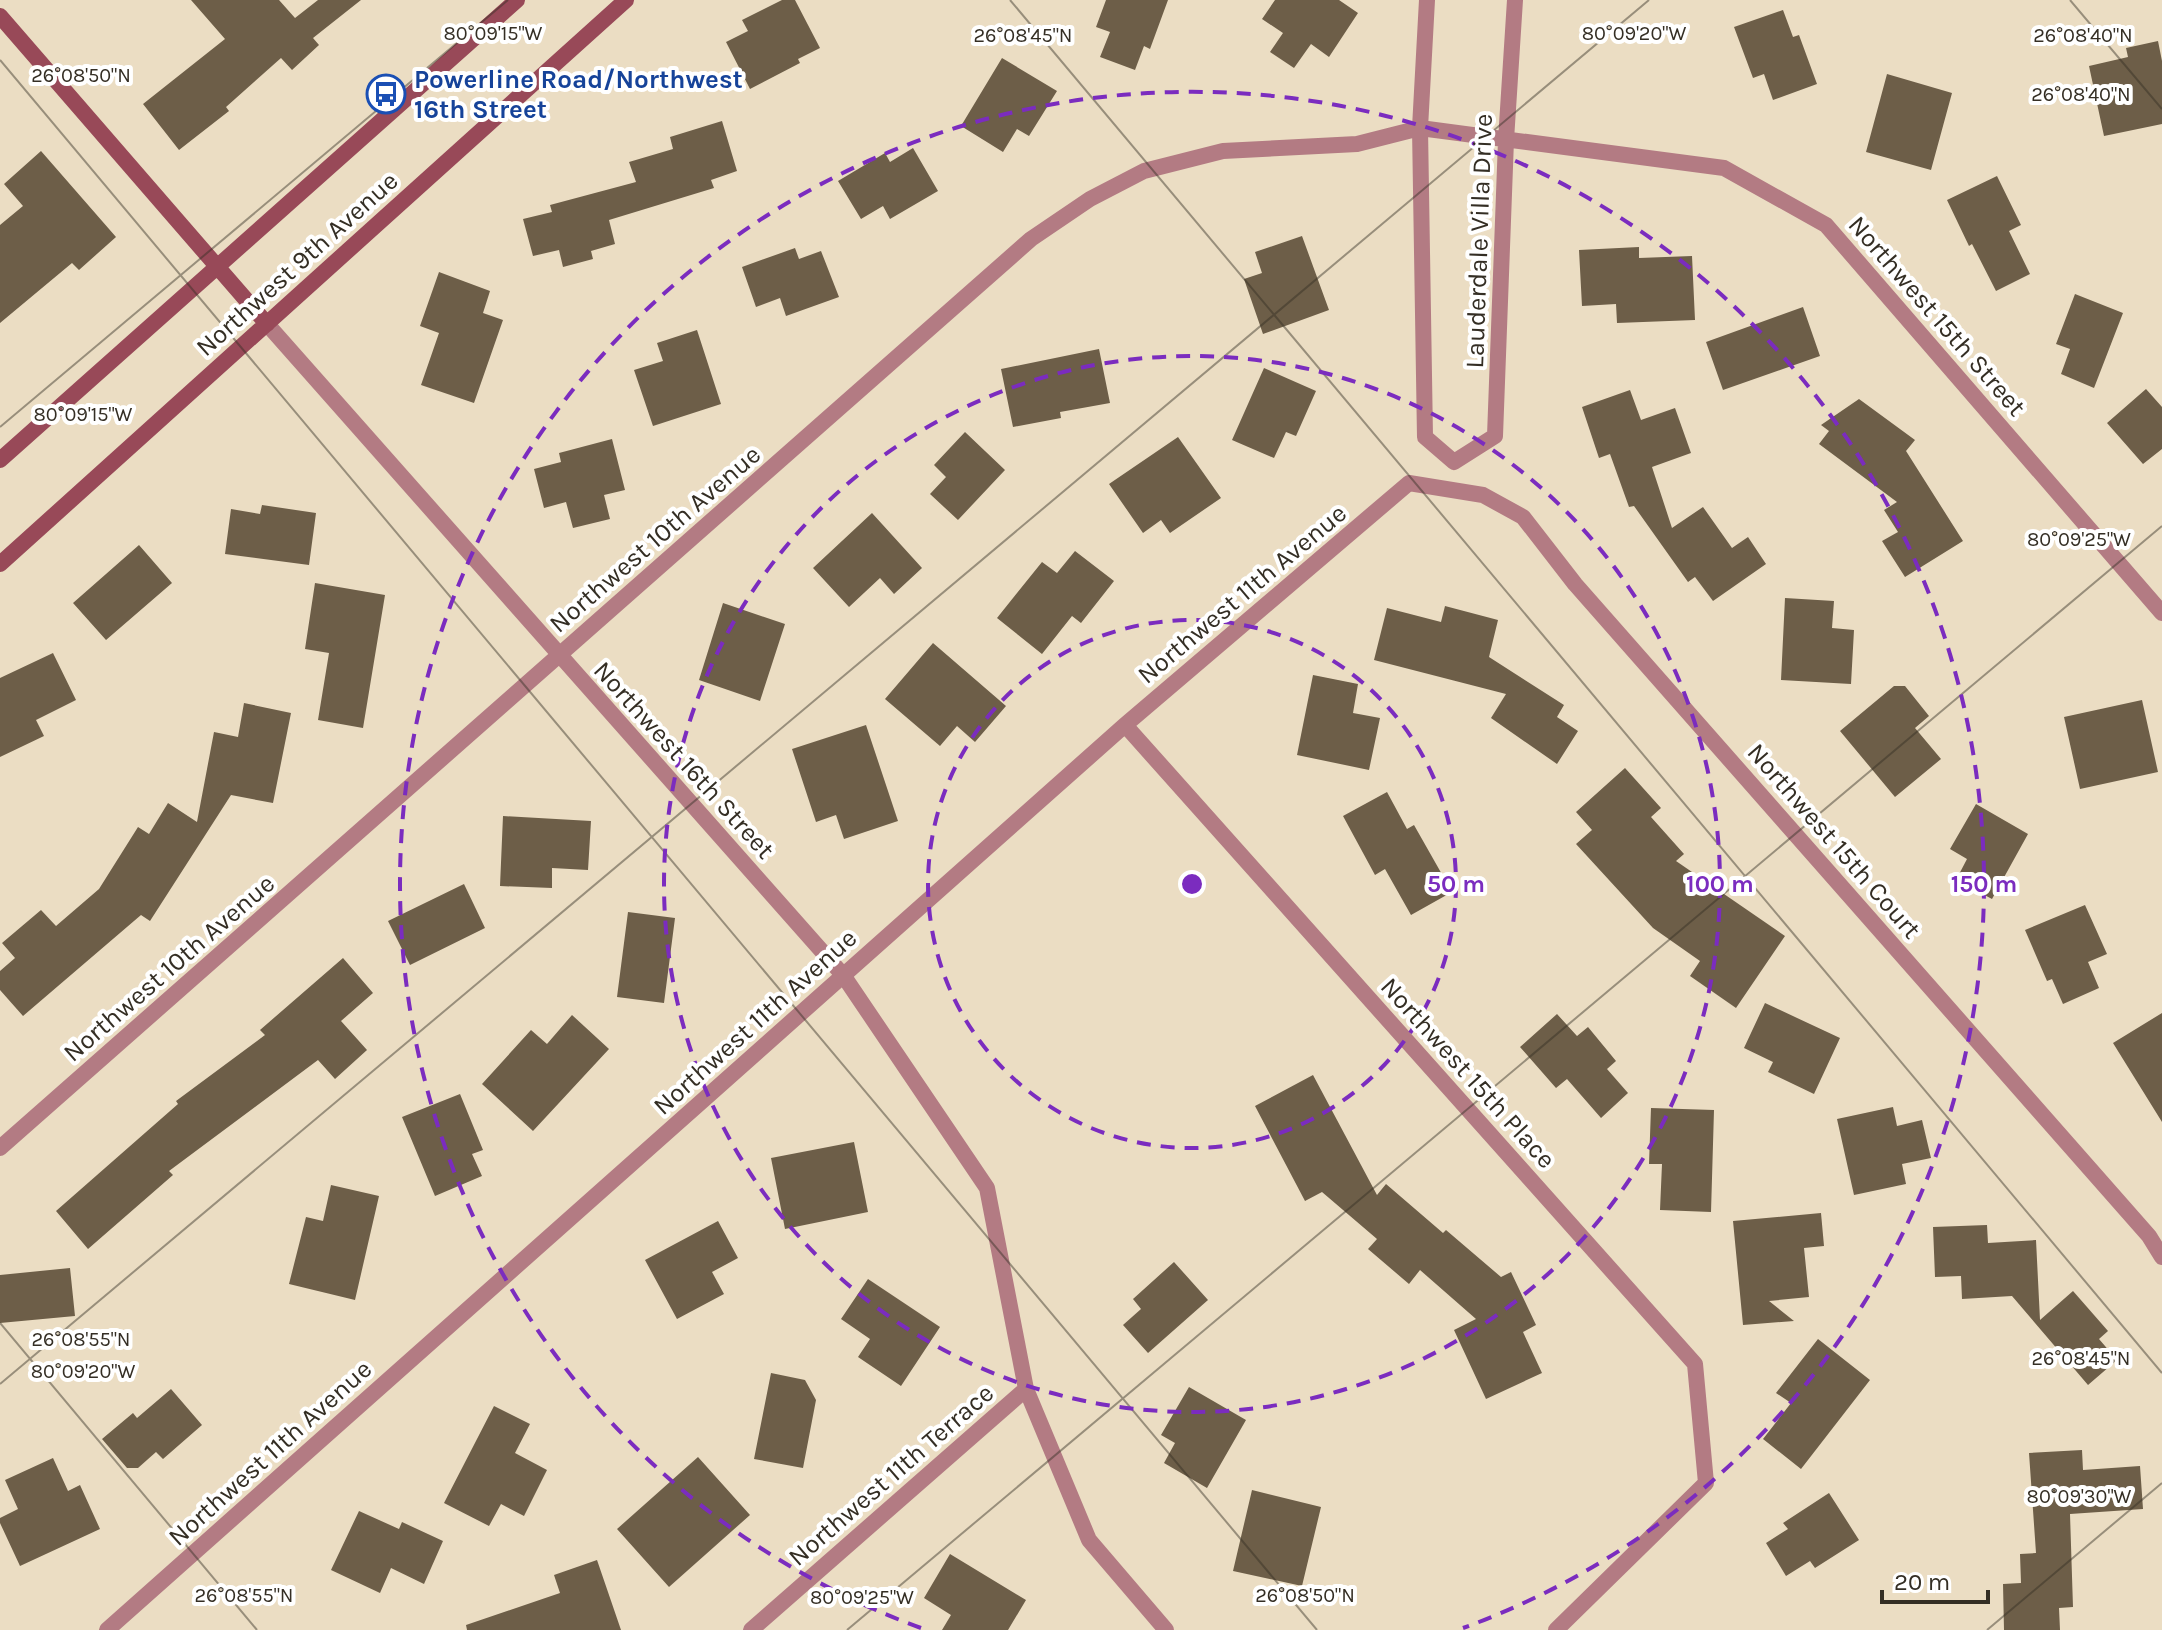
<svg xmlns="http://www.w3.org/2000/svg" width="2162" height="1630" font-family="Karla,sans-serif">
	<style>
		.building { fill: #6d5e48 }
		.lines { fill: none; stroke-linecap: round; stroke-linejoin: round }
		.street { stroke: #b37b83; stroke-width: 16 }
		.secondary { stroke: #984958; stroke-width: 16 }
		.ticks { fill: none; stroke: #342e24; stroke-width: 2; stroke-opacity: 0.45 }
		.ring { fill: none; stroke: #7b2cbf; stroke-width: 4; stroke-dasharray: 14 10 }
		.labels { text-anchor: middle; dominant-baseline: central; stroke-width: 8; stroke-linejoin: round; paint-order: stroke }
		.transit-label { font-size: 26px; font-weight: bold; fill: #164399; stroke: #fff; text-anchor: start }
		.street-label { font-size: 26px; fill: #342e24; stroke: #fff }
		.ticks-label { font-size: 20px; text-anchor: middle; fill: #342e24; stroke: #fff; stroke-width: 8; stroke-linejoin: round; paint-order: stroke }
		.centre { fill: #7b2cbf; stroke: #fff; stroke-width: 4 }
		.ring-label { font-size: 24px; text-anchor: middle; font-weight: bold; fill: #7b2cbf; stroke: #fff; stroke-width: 8; stroke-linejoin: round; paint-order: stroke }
	</style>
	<rect width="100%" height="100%" fill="#ebddc3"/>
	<path class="building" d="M 191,0 L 279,0 L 295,18 L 318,0 L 361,0 L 313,38 L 319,45 L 292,70 L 281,58 L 226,107 L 229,111 L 179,150 L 143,104 L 225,39 Z
		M 782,0 L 795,0 L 820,48 L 798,59 L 800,63 L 750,89 L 726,42 L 748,31 L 742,20 Z
		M 1106,0 L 1168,0 L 1150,49 L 1144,46 L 1135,70 L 1100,57 L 1110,32 L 1096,27 Z
		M 1275,0 L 1339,0 L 1358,13 L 1329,57 L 1311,44 L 1294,68 L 1270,52 L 1283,33 L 1262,19 Z
		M 1783,10 L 1793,37 L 1799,35 L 1817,84 L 1773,100 L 1764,74 L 1753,78 L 1734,27 Z
		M 2158,41 L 2162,61 L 2162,124 L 2104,136 L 2089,66 L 2128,57 L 2126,48 Z
		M 1002,58 L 1057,91 L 1029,136 L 1017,129 L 1003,152 L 961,126 Z
		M 1887,74 L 1952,93 L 1931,170 L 1866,152 Z
		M 722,121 L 737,171 L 711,180 L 714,188 L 609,220 L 615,244 L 591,251 L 593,259 L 563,267 L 559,250 L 533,256 L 523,219 L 552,212 L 550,205 L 636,182 L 629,162 L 673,149 L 670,137 Z
		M 913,148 L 938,191 L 890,219 L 883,206 L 861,219 L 838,181 L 885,153 L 890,162 Z
		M 41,151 L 116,237 L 79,270 L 72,263 L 0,323 L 0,225 L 23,206 L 4,184 Z
		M 1997,176 L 2021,225 L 2009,231 L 2030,274 L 1996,291 L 1972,244 L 1969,246 L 1947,200 Z
		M 1302,236 L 1329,310 L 1263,334 L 1244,279 L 1262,273 L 1255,252 Z
		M 1639,247 L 1639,258 L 1692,256 L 1695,320 L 1617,323 L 1616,304 L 1582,306 L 1579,250 Z
		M 795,248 L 799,259 L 821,251 L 839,297 L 786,316 L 780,298 L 756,307 L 742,267 Z
		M 439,272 L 490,291 L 483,313 L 503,320 L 474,403 L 421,385 L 439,333 L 420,326 Z
		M 2075,294 L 2123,313 L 2094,388 L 2061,374 L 2070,349 L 2056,344 Z
		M 1803,307 L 1820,356 L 1723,390 L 1706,342 Z
		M 697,330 L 721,404 L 653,426 L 634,370 L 663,361 L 657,343 Z
		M 1099,349 L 1110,403 L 1060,412 L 1061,418 L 1013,427 L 1001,369 Z
		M 1264,368 L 1316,391 L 1296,436 L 1286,432 L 1274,458 L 1232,440 Z
		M 2146,389 L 2162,407 L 2162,449 L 2143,464 L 2107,423 Z
		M 1630,390 L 1641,420 L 1675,408 L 1691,453 L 1652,467 L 1672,528 L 1703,507 L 1732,548 L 1748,537 L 1766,564 L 1713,601 L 1695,577 L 1688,582 L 1634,506 L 1629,507 L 1610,454 L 1599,458 L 1582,407 Z
		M 1859,399 L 1915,440 L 1906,451 L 1963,541 L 1905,577 L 1882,541 L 1898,532 L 1884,510 L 1897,502 L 1819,444 L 1829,431 L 1821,425 Z
		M 965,432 L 1005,470 L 958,520 L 930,494 L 946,477 L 934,465 Z
		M 1178,437 L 1221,498 L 1170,533 L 1161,520 L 1143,533 L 1109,484 Z
		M 612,439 L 625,490 L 604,495 L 610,519 L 573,528 L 566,502 L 544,508 L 534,469 L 561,462 L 559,453 Z
		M 262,505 L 316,513 L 309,565 L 225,554 L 231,509 L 260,514 Z
		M 872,513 L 922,568 L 894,594 L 880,578 L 849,607 L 813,568 Z
		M 139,545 L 172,583 L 106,640 L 73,603 Z
		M 1075,551 L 1114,581 L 1081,623 L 1072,616 L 1042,654 L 997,618 L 1042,562 L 1057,573 Z
		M 315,583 L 385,595 L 363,728 L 318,720 L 329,653 L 305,649 Z
		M 1785,598 L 1834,601 L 1832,628 L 1854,630 L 1851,684 L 1781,680 Z
		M 723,603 L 785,624 L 760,701 L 699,680 Z
		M 1445,606 L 1498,620 L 1489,657 L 1564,705 L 1557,717 L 1578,731 L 1557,764 L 1491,718 L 1506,694 L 1374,660 L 1387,608 L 1441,622 Z
		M 933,643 L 1006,706 L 975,742 L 957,726 L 940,746 L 885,699 Z
		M 53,653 L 76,700 L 36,720 L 44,736 L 0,757 L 0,678 Z
		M 1313,675 L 1358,684 L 1353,713 L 1380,718 L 1369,770 L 1297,755 Z
		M 1894,686 L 1905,686 L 1929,716 L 1915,728 L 1941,759 L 1895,797 L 1840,731 Z
		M 2142,700 L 2158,772 L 2080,789 L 2064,717 Z
		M 244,703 L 291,713 L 273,803 L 231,795 L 150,921 L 141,915 L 23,1016 L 0,990 L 0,971 L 15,958 L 2,943 L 41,910 L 56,926 L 99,889 L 138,827 L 149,834 L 168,803 L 197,822 L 214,732 L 238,737 Z
		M 866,725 L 898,821 L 844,839 L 836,815 L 816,822 L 792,749 Z
		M 1625,768 L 1661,808 L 1651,817 L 1684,854 L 1676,861 L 1785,936 L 1736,1008 L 1690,976 L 1700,961 L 1653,928 L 1576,844 L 1592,830 L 1576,812 Z
		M 1387,792 L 1407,829 L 1414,825 L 1452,892 L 1411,915 L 1385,869 L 1375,875 L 1343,816 Z
		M 1976,804 L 2028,834 L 1992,899 L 1956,880 L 1967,859 L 1950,849 Z
		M 503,816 L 591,821 L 588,870 L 552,868 L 552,888 L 500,886 Z
		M 464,884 L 485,928 L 410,965 L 388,921 Z
		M 2085,905 L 2107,954 L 2088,962 L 2099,988 L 2063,1004 L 2052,979 L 2047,981 L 2025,930 Z
		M 628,912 L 675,918 L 664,1003 L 617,997 Z
		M 343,958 L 373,993 L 341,1021 L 367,1050 L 335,1079 L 318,1060 L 169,1171 L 173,1175 L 88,1249 L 56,1211 L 178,1104 L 176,1101 L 265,1035 L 260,1030 Z
		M 1765,1003 L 1840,1038 L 1814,1094 L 1768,1072 L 1773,1062 L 1744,1048 Z
		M 2162,1013 L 2162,1122 L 2113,1043 Z
		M 1557,1014 L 1577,1036 L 1588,1027 L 1616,1061 L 1607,1069 L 1628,1093 L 1601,1118 L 1567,1079 L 1556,1088 L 1520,1047 Z
		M 572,1015 L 609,1049 L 533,1131 L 482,1084 L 531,1030 L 547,1044 Z
		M 1313,1075 L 1377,1195 L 1386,1184 L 1443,1233 L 1446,1230 L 1501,1277 L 1511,1272 L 1536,1325 L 1523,1332 L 1542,1373 L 1486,1399 L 1454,1330 L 1476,1319 L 1420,1270 L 1409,1284 L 1368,1249 L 1377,1239 L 1322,1192 L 1305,1201 L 1255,1106 Z
		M 460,1094 L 483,1150 L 472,1154 L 482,1176 L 435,1196 L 402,1117 Z
		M 1893,1107 L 1897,1126 L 1922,1120 L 1931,1158 L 1902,1164 L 1906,1184 L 1854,1195 L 1837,1119 Z
		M 1651,1108 L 1714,1110 L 1711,1212 L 1660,1210 L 1662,1164 L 1649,1164 Z
		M 854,1142 L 868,1212 L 785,1229 L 771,1158 Z
		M 331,1185 L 379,1196 L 355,1300 L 289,1284 L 306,1217 L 323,1221 Z
		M 1821,1213 L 1824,1246 L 1804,1248 L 1809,1297 L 1769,1301 L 1794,1321 L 1743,1325 L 1733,1221 Z
		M 718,1221 L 738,1258 L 712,1272 L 724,1294 L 677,1319 L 645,1260 Z
		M 1987,1225 L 1988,1243 L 2036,1240 L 2040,1320 L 2073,1291 L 2108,1331 L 2099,1339 L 2117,1360 L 2088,1385 L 2012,1296 L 1962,1299 L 1961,1276 L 1935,1277 L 1933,1227 Z
		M 1174,1262 L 1208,1300 L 1148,1353 L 1123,1325 L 1141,1309 L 1133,1299 Z
		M 70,1268 L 75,1316 L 0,1323 L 0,1275 Z
		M 868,1279 L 940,1327 L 901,1386 L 858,1357 L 870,1339 L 841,1319 Z
		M 1818,1339 L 1870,1380 L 1801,1469 L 1763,1439 L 1791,1403 L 1776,1393 Z
		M 771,1373 L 805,1380 L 816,1400 L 803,1468 L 754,1459 Z
		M 1189,1387 L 1246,1420 L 1207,1488 L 1164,1463 L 1175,1443 L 1161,1435 Z
		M 171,1389 L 202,1425 L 163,1459 L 156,1452 L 138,1468 L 127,1468 L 102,1439 L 133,1413 L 137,1418 Z
		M 494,1406 L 530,1424 L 515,1453 L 547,1470 L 524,1516 L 501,1504 L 489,1526 L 444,1503 Z
		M 2082,1450 L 2083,1470 L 2140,1466 L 2143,1509 L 2070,1514 L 2073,1607 L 2059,1608 L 2060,1630 L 2004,1630 L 2003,1584 L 2021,1583 L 2020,1554 L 2036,1553 L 2029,1453 Z
		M 698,1457 L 750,1515 L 669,1587 L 617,1529 Z
		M 53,1458 L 68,1491 L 80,1485 L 100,1529 L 20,1566 L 0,1523 L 0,1518 L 18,1509 L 5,1480 Z
		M 1252,1490 L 1321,1507 L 1302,1586 L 1233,1571 Z
		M 1829,1493 L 1859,1540 L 1815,1568 L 1810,1561 L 1786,1576 L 1766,1543 L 1788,1529 L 1783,1523 Z
		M 359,1511 L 399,1529 L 402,1522 L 443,1541 L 424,1584 L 391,1568 L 380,1593 L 331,1570 Z
		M 950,1554 L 1026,1600 L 1008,1630 L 942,1630 L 951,1615 L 924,1598 Z
		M 597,1560 L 621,1630 L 467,1630 L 466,1625 L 560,1593 L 554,1575 Z"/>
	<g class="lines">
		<path class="street" d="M 1427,0 L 1420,128 L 1425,437 L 1454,462 L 1495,436 L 1506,140 L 1515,0
			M 267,324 L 843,975 L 987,1188 L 1026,1389 L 1089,1540 L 1166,1630
			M 1125,725 L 1695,1364 L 1706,1483 L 1556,1630
			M 0,1148 L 1031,239 L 1090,199 L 1144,171 L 1223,151 L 1357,144 L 1420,128 L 1724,168 L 1826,225 L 2162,613
			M 107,1630 L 1125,725 L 1409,483 L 1483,495 L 1523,517 L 1575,584 L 2149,1236 L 2162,1257
			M 751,1630 L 1026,1389"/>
		<path class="secondary" d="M 0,16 L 267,324
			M 0,460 L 517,0
			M 0,564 L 626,0"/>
	</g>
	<path class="ticks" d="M 1010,0 L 2162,1373M 2070,0 L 2162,109M 0,60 L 1317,1630M 0,427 L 508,0M 0,1323 L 257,1630M 0,1384 L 1649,0M 847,1630 L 2162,526M 1987,1630 L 2162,1483"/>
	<g class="ring">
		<circle cx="1192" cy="884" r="264"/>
		<circle cx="1192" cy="884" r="528"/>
		<path d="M921 1628A792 792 0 1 1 1463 1628"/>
	</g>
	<defs>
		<g id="bus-ring" transform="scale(2)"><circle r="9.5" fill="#fff" stroke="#1a4fb4" stroke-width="1.5"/><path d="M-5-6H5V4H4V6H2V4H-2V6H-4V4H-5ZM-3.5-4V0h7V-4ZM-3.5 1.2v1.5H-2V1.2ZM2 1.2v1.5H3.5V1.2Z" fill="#1a4fb4"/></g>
	</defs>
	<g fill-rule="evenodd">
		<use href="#bus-ring" x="386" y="94"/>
	</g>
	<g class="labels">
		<g class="transit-label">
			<text x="414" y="79">Powerline Road/Northwest<tspan x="414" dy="30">16th Street</tspan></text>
		</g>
		<g class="street-label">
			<text transform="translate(1479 241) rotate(-88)">Lauderdale Villa Drive</text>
			<text transform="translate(297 264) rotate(-42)">Northwest 9th Avenue</text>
			<text transform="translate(1937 316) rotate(49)">Northwest 15th Street</text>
			<text transform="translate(655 539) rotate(-41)">Northwest 10th Avenue</text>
			<text transform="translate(1242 594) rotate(-40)">Northwest 11th Avenue</text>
			<text transform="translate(684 760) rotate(48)">Northwest 16th Street</text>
			<text transform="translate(1834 841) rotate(49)">Northwest 15th Court</text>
			<text transform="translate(169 968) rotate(-41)">Northwest 10th Avenue</text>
			<text transform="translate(755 1022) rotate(-42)">Northwest 11th Avenue</text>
			<text transform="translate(1468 1073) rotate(48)">Northwest 15th Place</text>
			<text transform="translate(270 1453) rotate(-42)">Northwest 11th Avenue</text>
			<text transform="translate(891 1475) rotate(-41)">Northwest 11th Terrace</text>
		</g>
	</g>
	<g class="ticks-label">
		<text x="1634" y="40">80°09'20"W</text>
		<text x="493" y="40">80°09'15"W</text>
		<text x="2083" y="42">26°08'40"N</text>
		<text x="1023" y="42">26°08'45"N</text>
		<text x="81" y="82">26°08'50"N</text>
		<text x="2081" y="101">26°08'40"N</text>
		<text x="83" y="421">80°09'15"W</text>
		<text x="2079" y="546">80°09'25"W</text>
		<text x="81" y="1346">26°08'55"N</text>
		<text x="2081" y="1365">26°08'45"N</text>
		<text x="83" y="1378">80°09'20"W</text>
		<text x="2079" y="1503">80°09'30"W</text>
		<text x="244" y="1602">26°08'55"N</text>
		<text x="1305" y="1602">26°08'50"N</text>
		<text x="862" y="1604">80°09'25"W</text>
	</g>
	<circle cx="1192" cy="884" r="12" class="centre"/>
	<g class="ring-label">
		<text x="1456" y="892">50 m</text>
		<text x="1720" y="892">100 m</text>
		<text x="1984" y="892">150 m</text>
	</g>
	<path d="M1882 1590v12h106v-12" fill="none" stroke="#342e24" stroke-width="4"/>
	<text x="1894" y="1590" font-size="24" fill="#342e24" stroke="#ffffff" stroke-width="6" paint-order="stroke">20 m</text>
</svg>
